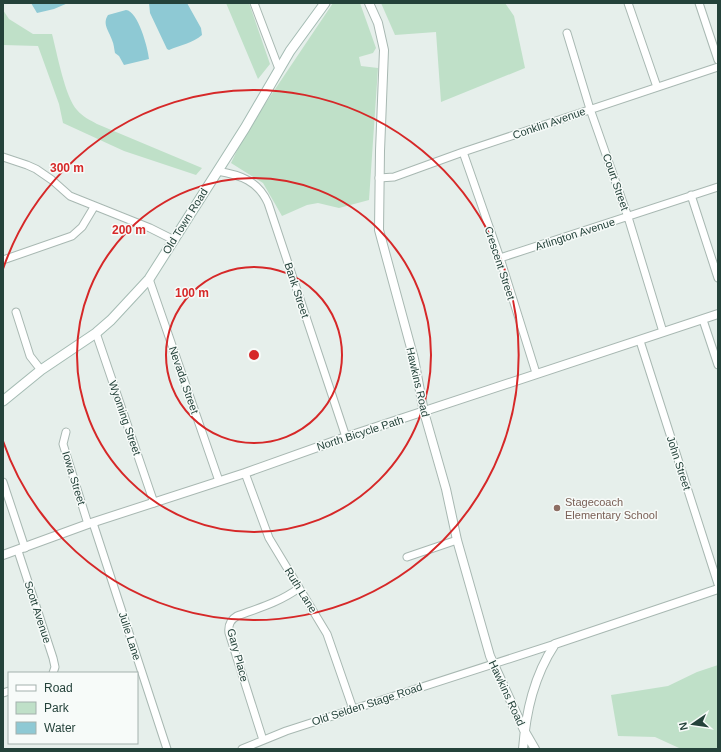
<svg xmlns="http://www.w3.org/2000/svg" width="721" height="752" font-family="Helvetica,sans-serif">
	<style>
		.green { fill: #bfe0c8 }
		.water { fill: #8ec9d4 }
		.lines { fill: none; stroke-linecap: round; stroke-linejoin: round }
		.minor-casing { stroke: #a8b8b2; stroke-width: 9 }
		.tertiary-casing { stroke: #a8b8b2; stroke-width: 10 }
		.secondary-casing { stroke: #a4bbb3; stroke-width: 11 }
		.minor { stroke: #fff; stroke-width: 7 }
		.tertiary { stroke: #fff; stroke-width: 8 }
		.secondary { stroke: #fff; stroke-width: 9 }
		.ring { fill: none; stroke: #d62828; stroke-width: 2 }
		.education-dot { fill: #8d6e63; stroke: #f7fbf9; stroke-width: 1.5 }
		.labels { text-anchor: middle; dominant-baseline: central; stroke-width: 3; stroke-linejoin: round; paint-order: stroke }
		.street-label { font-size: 11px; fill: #24423a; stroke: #f7fbf9 }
		.education-label { font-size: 11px; fill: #785e54; stroke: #f7fbf9; text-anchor: start }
		.centre { fill: #d62828; stroke: #f7fbf9; stroke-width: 2 }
		.ring-label { font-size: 12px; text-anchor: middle; font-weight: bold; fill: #d62828; stroke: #f7fbf9; stroke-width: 3; stroke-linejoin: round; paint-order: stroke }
	</style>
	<rect width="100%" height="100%" fill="#e6efeb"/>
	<path class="green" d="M 226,3 L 249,3 L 270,64 L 258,79 Z
		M 333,3 L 360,3 L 376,48 L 373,53 L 359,57 L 361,66 L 378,68 L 369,200 L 339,208 L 318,203 L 307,205 L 282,216 L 263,183 L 231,163 L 245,134 Z
		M 381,3 L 505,3 L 514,16 L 525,68 L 441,102 L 436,32 L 395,35 Z
		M 3,10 L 9,19 L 33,34 L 52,34 C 57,53 65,97 77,110 C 83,117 90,120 97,124 L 202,168 L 196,175 L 124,151 L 63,123 L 59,104 L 38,46 L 3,45 Z
		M 718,665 L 718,749 L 679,749 L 679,748 L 655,737 L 618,736 L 611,695 L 668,686 L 697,672 Z"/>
	<path class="water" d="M 31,3 L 68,3 L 54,9 L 37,13 Z
		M 149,3 L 187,3 L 201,28 L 202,35 C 193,43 180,45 169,50 L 167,49 L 150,13 Z
		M 126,10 C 138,11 148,48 149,59 L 124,65 L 119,56 L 115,53 C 114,49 114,44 112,40 C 109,31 102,24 108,15 Z"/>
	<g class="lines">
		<g class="minor-casing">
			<path id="minor" d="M 254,3 L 279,69
				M 628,3 L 657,87
				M 699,3 L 718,60
				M 567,33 L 590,109 L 628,217 L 663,332
				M 463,152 L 500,258 L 536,373
				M 3,157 L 27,165 L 36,169 L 52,180 L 70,196 L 150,228 L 174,240
				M 217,171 C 241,175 258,181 268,203 L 346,437
				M 379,178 L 394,177 L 463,152 L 718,67
				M 691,195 L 718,278
				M 500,258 L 718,187
				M 3,260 L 72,236 L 82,227 L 94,207
				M 149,279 L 219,481
				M 16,312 L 30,356 L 41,370
				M 703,320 L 718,365
				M 96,333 L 154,503
				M 640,341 L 718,584
				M 66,432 L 63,444 L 88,524
				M 245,473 L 269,538 L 327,634 L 353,709
				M 3,482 L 25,548
				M 93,523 L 167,749
				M 18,551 L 53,658 L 55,667 L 53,673
				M 407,557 L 457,540
				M 3,693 L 9,691
				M 263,740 L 229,633 C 228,625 230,620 237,616 C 259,608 280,602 299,588
				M 242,749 L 286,731 L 555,644"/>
		</g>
		<g class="tertiary-casing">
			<path id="tertiary" d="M 369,3 L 378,23 L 384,50 L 380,151 L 379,230 L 414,359 L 424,412 L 446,489 L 457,540 L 490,656 L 524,730 L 535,749
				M 3,555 L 88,524 L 245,473 L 346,437 L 718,314
				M 523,749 C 526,711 534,676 555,644 L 718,589"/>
		</g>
		<g class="secondary-casing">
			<path id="secondary" d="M 3,401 L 41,370 L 96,333 L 111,320 L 149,279 L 245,128 L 290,51 L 325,3"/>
		</g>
		<use href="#minor" class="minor"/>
		<use href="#tertiary" class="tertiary"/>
		<use href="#secondary" class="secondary"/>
	</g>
	<g class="ring">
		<circle cx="254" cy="355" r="88"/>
		<circle cx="254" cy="355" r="177"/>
		<path d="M3 269A265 265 0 1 1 3 441"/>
	</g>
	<circle class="education-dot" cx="557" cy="508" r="4"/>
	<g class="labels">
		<g class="street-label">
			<text transform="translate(549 123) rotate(-19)">Conklin Avenue</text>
			<text transform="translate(616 182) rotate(71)">Court Street</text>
			<text transform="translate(185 221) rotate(-58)">Old Town Road</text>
			<text transform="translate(575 234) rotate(-18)">Arlington Avenue</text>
			<text transform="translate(500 263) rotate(72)">Crescent Street</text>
			<text transform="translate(297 290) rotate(72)">Bank Street</text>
			<text transform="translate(184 380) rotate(71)">Nevada Street</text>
			<text transform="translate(418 382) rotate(77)">Hawkins Road</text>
			<text transform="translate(125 418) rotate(71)">Wyoming Street</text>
			<text transform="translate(360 433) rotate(-18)">North Bicycle Path</text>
			<text transform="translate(679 463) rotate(72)">John Street</text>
			<text transform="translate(74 478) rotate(73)">Iowa Street</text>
			<text transform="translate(301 590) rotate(58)">Ruth Lane</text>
			<text transform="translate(38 612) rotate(72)">Scott Avenue</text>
			<text transform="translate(130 636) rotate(72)">Julie Lane</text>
			<text transform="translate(238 655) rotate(75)">Gary Place</text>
			<text transform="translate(507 693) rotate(65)">Hawkins Road</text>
			<text transform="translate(367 704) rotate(-18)">Old Selden Stage Road</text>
		</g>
		<g class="education-label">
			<text x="565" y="502">Stagecoach<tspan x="565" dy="13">Elementary School</tspan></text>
		</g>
	</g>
	<circle cx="254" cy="355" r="6" class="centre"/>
	<g class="ring-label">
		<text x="67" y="172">300 m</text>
		<text x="129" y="234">200 m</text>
		<text x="192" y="297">100 m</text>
	</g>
	<rect width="721" height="752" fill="none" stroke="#24423a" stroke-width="8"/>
	<rect x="8" y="672" width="130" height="72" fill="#f7fbf9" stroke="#a3b1ad"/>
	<rect x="16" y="685" width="20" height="6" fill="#ffffff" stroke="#a3b1ad"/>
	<text x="44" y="692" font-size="12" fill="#24423a">Road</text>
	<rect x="16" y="702" width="20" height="12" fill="#bfe0c8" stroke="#a3b1ad"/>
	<text x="44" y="712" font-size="12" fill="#24423a">Park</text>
	<rect x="16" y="722" width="20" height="12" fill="#8ec9d4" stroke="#a3b1ad"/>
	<text x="44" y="732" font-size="12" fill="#24423a">Water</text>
	<g transform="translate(693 724) rotate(257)" stroke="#f7fbf9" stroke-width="3" paint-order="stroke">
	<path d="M0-3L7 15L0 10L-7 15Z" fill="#24423a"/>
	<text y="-6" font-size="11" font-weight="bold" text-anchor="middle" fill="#24423a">N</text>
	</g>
</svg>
